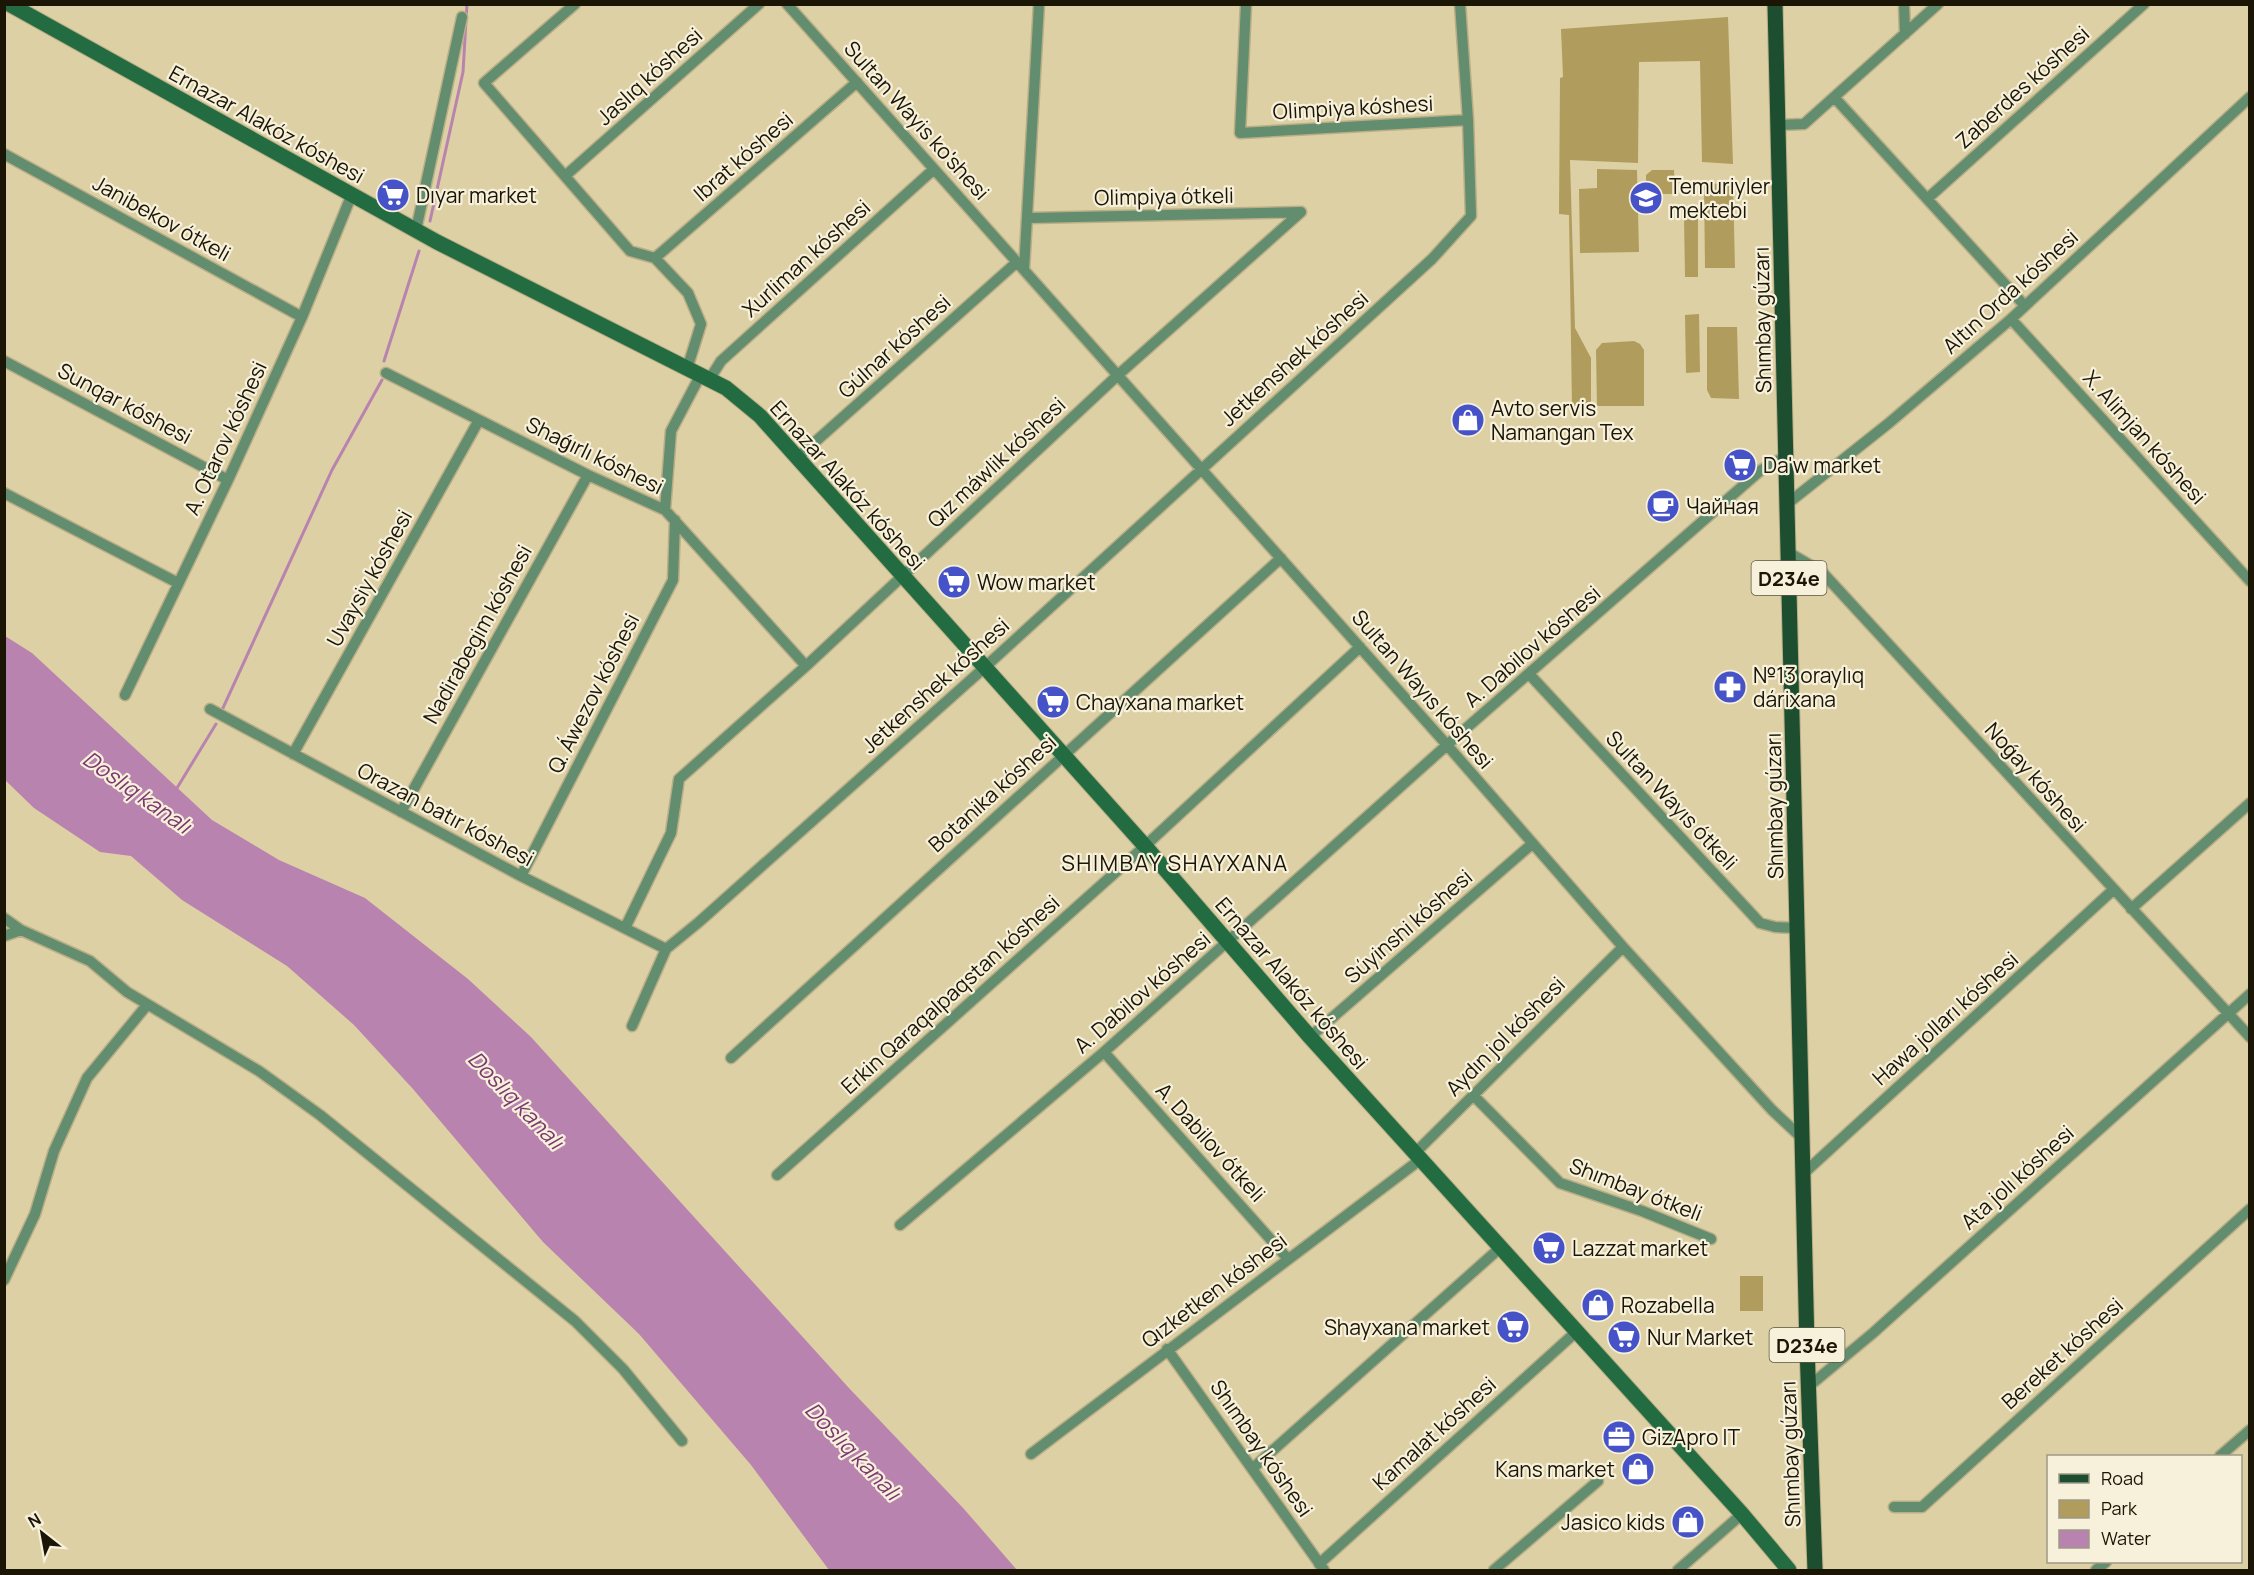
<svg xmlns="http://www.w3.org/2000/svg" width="2254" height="1575" font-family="Manrope,sans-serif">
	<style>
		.green { fill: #b09d5d }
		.water { fill: #b983af }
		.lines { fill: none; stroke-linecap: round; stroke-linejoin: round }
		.stream { stroke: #b983af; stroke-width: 3 }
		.street-casing { stroke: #baae87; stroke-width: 13 }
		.secondary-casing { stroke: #baae87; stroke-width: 17 }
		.primary-casing { stroke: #baae87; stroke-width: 17 }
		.street { stroke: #628d6f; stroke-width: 10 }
		.secondary { stroke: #236c41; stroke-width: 15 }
		.primary { stroke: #1c4e2f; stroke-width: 15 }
		.labels { text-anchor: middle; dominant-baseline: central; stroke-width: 4.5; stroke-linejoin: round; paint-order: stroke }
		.shield { fill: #f7f1db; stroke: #5c5745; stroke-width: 1.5 }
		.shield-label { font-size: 20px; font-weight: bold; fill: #1a1505 }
		.street-label { font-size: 21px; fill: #1a1505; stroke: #f7f1db }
		.poi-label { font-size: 21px; fill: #1a1505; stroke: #f7f1db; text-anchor: start }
		.water-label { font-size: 22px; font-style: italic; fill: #7b3870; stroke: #f7f1db }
		.neighbourhood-label { font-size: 22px; letter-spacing: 1.5px; fill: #1a1505; stroke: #f7f1db }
	</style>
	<rect width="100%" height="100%" fill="#ddd0a4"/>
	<path class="green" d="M 1728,17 L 1733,164 L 1702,162 L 1700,61 L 1639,62 L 1638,163 L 1570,160 L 1575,328 L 1591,358 L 1591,406 L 1572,407 L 1569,215 L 1559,214 L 1560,78 L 1563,77 L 1561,29 Z
		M 1597,169 L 1637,170 L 1639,252 L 1580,253 L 1579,189 L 1597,188 Z
		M 1652,170 L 1674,170 L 1675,194 L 1646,194 L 1646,175 Z
		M 1733,183 L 1735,268 L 1705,268 L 1704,184 Z
		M 1698,216 L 1698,277 L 1685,277 L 1684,217 Z
		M 1699,314 L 1700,372 L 1686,373 L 1685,315 Z
		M 1707,327 L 1737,327 L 1739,399 L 1711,398 L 1707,390 Z
		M 1634,341 L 1640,344 L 1644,350 L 1644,406 L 1597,406 L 1596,350 L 1602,343 Z
		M 1740,1276 L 1763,1276 L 1763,1311 L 1740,1311 Z"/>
	<path class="water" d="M 5,636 L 32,653 L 212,820 L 279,860 L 365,898 L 468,979 L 531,1037 L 848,1387 L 964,1509 L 1017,1570 L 829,1570 L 751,1465 L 639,1334 L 543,1242 L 413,1089 L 354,1025 L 287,966 L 182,900 L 131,856 L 100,852 L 34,808 L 5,780 Z"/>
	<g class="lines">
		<path class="stream" d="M 430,221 L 463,72 L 467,4
			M 384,361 L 419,251
			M 222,710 L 332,470 L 382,380
			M 177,788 L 216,724"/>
		<g class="street-casing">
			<path id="street" d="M 575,4 L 484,83 L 630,251 L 655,258 L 688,293 L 701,324 L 687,369
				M 787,4 L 1447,745 L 1623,947 L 1772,1110 L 1803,1139
				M 1246,4 L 1240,133 L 1468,120
				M 1904,4 L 1905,34
				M 1834,97 L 2025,306
				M 1778,125 L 1804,124 L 1938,4
				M 4,154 L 302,317
				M 565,176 L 759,4
				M 1927,199 L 2144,4
				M 1029,218 L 1301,212
				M 416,230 L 462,17
				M 655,258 L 857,82
				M 1024,270 L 1039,4
				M 2011,319 L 2250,581
				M 4,361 L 228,480
				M 386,373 L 588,475 L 665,510 L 806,666
				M 709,380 L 721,361 L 934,169
				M 797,458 L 1017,262
				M 4,493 L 178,583
				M 1787,504 L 1889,423 L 2011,319 L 2250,97
				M 665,510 L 671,431 L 700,376
				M 1788,552 L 1822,572 L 2250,1037
				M 1530,675 L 1760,923 L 1775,927 L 1798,928
				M 125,695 L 228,480 L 302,317 L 352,194
				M 210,709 L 521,876 L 666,949
				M 293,754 L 479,420
				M 401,812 L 588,475
				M 521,876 L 673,580 L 675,520
				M 2131,909 L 2250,803
				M 4,918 L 21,930 L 90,961 L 127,992 L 259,1071 L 320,1115 L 575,1321 L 623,1369 L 682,1441
				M 625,928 L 671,833 L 679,779 L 806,666 L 1118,375 L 1301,212
				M 4,936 L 21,930
				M 632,1026 L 666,949 L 699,922 L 984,668 L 1432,259 L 1471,216 L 1468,120 L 1460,4
				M 1310,1037 L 1532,844
				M 1104,1052 L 1288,1259
				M 731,1058 L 1281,558
				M 1474,1096 L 1560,1183 L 1642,1211 L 1711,1239
				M 1415,1153 L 1623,947
				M 1803,1174 L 2113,890
				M 777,1175 L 1145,846 L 1360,647
				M 900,1225 L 1104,1052 L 1447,745 L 1761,470 L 1786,456
				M 4,1280 L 35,1214 L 54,1151 L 87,1078 L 147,1005
				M 1167,1349 L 1324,1570
				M 1808,1387 L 1873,1333 L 2250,994
				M 1031,1454 L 1421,1159
				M 2220,1456 L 2250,1430
				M 1253,1468 L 1501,1247
				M 1894,1507 L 1922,1507 L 2250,1209
				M 1319,1564 L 1576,1332
				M 1494,1570 L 1598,1481
				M 1678,1570 L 1742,1514
				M 2096,1570 L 2106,1562"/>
		</g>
		<g class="secondary-casing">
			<path id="secondary" d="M 9,4 L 437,242 L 726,388 L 760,416 L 1145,846 L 1310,1037 L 1742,1514 L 1789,1570"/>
		</g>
		<g class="primary-casing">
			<path id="primary" d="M 1775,4 L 1807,1347 L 1815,1570"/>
		</g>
		<use href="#street" class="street"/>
		<use href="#secondary" class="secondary"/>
		<use href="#primary" class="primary"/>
	</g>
	<defs>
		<g id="supermarket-disc" transform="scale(1.725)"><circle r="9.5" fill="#4652c7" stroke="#f7f1db"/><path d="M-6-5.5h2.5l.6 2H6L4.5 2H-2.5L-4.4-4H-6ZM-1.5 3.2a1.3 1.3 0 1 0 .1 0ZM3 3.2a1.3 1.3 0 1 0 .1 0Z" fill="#fff"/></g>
		<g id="school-disc" transform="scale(1.725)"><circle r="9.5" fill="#4652c7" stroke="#f7f1db"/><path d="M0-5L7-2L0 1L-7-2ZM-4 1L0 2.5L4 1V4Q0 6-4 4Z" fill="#fff"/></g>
		<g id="shop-disc" transform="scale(1.725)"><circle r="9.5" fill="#4652c7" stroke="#f7f1db"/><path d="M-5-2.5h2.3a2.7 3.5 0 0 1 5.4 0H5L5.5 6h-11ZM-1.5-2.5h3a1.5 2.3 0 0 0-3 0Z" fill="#fff"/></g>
		<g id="cafe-disc" transform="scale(1.725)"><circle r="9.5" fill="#4652c7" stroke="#f7f1db"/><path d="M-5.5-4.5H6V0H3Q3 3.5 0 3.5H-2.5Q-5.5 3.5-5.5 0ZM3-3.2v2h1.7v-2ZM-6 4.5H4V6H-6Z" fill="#fff"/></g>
		<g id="pharmacy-disc" transform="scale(1.725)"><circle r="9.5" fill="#4652c7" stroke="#f7f1db"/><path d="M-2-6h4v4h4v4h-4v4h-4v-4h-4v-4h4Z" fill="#fff"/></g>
		<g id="office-disc" transform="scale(1.725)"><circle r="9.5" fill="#4652c7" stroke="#f7f1db"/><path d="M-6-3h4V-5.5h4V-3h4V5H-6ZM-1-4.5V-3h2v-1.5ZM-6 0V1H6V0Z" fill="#fff"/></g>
	</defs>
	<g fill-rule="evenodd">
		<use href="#supermarket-disc" x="393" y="195"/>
		<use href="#school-disc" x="1646" y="198"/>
		<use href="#shop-disc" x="1468" y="420"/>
		<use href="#supermarket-disc" x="1740" y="465"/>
		<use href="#cafe-disc" x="1663" y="506"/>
		<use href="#supermarket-disc" x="954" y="582"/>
		<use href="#pharmacy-disc" x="1730" y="687"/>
		<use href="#supermarket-disc" x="1053" y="702"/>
		<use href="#supermarket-disc" x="1549" y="1248"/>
		<use href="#shop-disc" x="1598" y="1305"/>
		<use href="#supermarket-disc" x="1513" y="1327"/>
		<use href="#supermarket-disc" x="1624" y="1337"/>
		<use href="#office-disc" x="1619" y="1437"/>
		<use href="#shop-disc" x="1638" y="1469"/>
		<use href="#shop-disc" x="1688" y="1522"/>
	</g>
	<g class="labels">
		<g class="shield">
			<rect x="1751.5" y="561" width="75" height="34" rx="4.5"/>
			<rect x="1769.5" y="1328" width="75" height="34" rx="4.5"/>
		</g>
		<g class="shield-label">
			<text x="1789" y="578">D234e</text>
			<text x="1807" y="1345">D234e</text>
		</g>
		<g class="street-label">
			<text transform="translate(649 76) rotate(-42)">Jaslıq kóshesi</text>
			<text transform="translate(2022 87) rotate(-42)">Zaberdes kóshesi</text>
			<text transform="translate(1353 107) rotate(-3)">Olimpiya kóshesi</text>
			<text transform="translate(917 120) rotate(48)">Sultan Wayis ko'shesi</text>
			<text transform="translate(267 124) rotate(29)">Ernazar Alakóz kóshesi</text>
			<text transform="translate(743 156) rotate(-41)">Ibrat kóshesi</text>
			<text transform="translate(1164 196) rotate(-1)">Olimpiya ótkeli</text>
			<text transform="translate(162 218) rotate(29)">Janibekov ótkeli</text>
			<text transform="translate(806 258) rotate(-42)">Xurliman kóshesi</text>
			<text transform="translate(2010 291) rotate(-42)">Altın Orda kóshesi</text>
			<text transform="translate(1762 320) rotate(-91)">Shımbay gúzarı</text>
			<text transform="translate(894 346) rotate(-42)">Gúlnar kóshesi</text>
			<text transform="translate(1294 358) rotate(-42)">Jetkenshek kóshesi</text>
			<text transform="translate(125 403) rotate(28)">Sunqar kóshesi</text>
			<text transform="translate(2145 437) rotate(48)">X. Alimjan kóshesi</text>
			<text transform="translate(225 438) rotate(-65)">A. Otarov kóshesi</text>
			<text transform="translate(595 455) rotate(26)">Shaǵırlı kóshesi</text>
			<text transform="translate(996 462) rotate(-43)">Qız máwlik kóshesi</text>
			<text transform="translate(848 485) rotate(48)">Ernazar Alakóz kóshesi</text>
			<text transform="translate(369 578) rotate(-61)">Uvaysiy kóshesi</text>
			<text transform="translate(477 634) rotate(-61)">Nadirabegim kóshesi</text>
			<text transform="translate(1532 646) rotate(-41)">A. Dabilov kóshesi</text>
			<text transform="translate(935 685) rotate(-42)">Jetkenshek kóshesi</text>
			<text transform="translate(1423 689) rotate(49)">Sultan Wayıs kóshesi</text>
			<text transform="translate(593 693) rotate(-63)">Q. Áwezov kóshesi</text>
			<text transform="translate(2036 777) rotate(48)">Noǵay kóshesi</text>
			<text transform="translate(992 793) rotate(-42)">Botanika kóshesi</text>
			<text transform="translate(1672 800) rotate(47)">Sultan Wayıs ótkeli</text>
			<text transform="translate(1774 806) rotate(-91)">Shımbay gúzarı</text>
			<text transform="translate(446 814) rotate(28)">Orazan batır kóshesi</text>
			<text transform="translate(1408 926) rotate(-41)">Súyinshi kóshesi</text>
			<text transform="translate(1292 983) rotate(49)">Ernazar Alakóz kóshesi</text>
			<text transform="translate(1142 992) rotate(-41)">A. Dabilov kóshesi</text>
			<text transform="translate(950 994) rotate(-42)">Erkin Qaraqalpaqstan kóshesi</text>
			<text transform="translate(1945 1018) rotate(-42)">Hawa jolları kóshesi</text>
			<text transform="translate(1505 1036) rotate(-45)">Aydın jol kóshesi</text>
			<text transform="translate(1211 1142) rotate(48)">A. Dabilov ótkeli</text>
			<text transform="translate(2017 1177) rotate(-42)">Ata jolı kóshesi</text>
			<text transform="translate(1636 1189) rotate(21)">Shımbay ótkeli</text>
			<text transform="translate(1214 1290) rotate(-37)">Qızketken kóshesi</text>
			<text transform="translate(2062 1353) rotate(-42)">Bereket kóshesi</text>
			<text transform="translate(1434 1433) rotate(-42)">Kamalat kóshesi</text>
			<text transform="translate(1262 1448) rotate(55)">Shımbay kóshesi</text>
			<text transform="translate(1790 1454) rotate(-92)">Shımbay gúzarı</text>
		</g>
		<g class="poi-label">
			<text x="1669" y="186">Temuriyler<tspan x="1669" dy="24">mektebi</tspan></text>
			<text x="416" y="195">Dıyar market</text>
			<text x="1491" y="408">Avto servis<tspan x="1491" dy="24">Namangan Tex</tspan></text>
			<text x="1763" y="465">Da'w market</text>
			<text x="1686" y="506">Чайная</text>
			<text x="977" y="582">Wow market</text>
			<text x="1753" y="675">№13 oraylıq<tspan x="1753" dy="24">dárixana</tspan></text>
			<text x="1076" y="702">Chayxana market</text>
			<text x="1572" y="1248">Lazzat market</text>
			<text x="1621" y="1305">Rozabella</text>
			<text x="1490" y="1327" text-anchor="end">Shayxana market</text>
			<text x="1647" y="1337">Nur Market</text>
			<text x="1642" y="1437">GizApro IT</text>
			<text x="1615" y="1469" text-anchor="end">Kans market</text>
			<text x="1665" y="1522" text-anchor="end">Jasico kids</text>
		</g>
		<g class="water-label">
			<text transform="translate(137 792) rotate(35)">Doslıq kanalı</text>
			<text transform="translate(516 1100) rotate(46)">Doslıq kanalı</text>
			<text transform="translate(853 1451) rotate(46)">Doslıq kanalı</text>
		</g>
		<g class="neighbourhood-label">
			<text x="1175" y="863">SHIMBAY SHAYXANA</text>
		</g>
	</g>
	<rect width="2254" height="1575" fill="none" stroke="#1a1505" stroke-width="12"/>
	<rect x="2047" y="1455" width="195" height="108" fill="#f7f1db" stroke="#9f9985" stroke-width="1.5"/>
	<rect x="2059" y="1474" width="30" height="9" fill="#1c4e2f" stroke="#9f9985" stroke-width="1.5"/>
	<text x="2101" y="1485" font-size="18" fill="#1a1505">Road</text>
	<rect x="2059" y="1500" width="30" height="18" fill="#b09d5d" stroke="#9f9985" stroke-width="1.5"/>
	<text x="2101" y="1515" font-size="18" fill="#1a1505">Park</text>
	<rect x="2059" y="1530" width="30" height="18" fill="#b983af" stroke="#9f9985" stroke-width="1.5"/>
	<text x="2101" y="1545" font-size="18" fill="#1a1505">Water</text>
	<g transform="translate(42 1533) rotate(329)" stroke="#f7f1db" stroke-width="4.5" paint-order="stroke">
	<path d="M0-4.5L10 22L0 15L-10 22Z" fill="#1a1505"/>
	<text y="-9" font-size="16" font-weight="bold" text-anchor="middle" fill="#1a1505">N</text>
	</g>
</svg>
